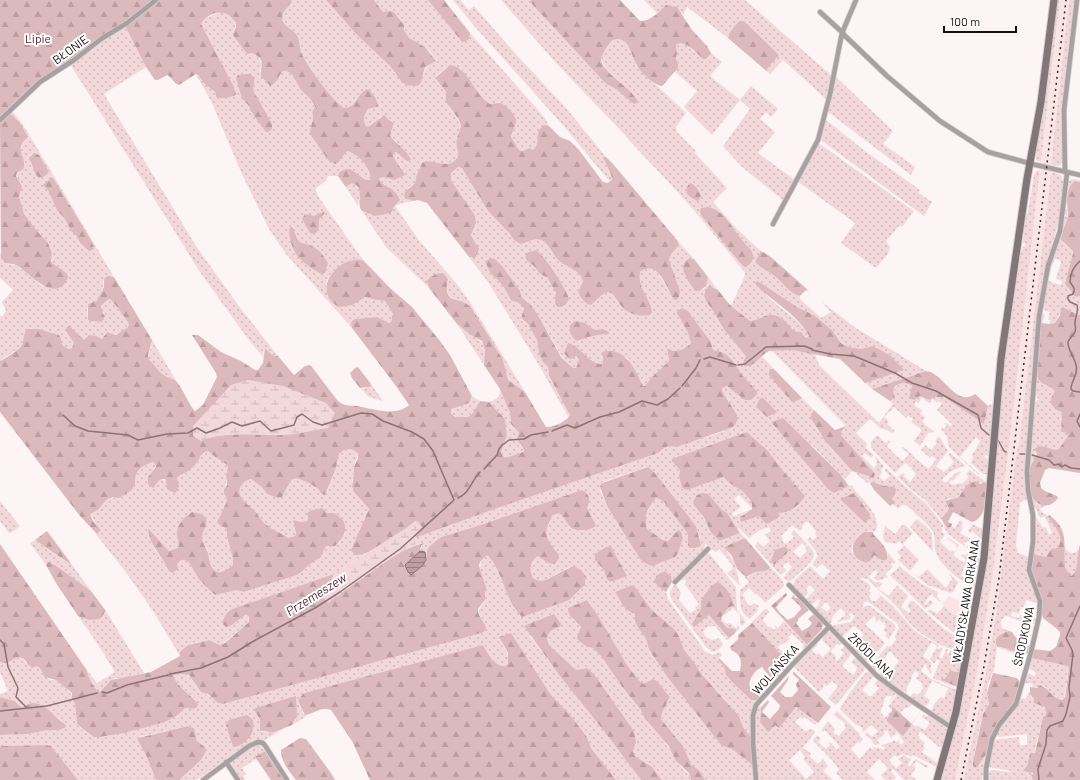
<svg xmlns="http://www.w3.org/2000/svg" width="1080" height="780" font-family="Barlow,sans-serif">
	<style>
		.built { fill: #fbe4e6 }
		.grass { fill: url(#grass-dots); fill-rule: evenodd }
		.forest { fill: url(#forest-firs) }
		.wetland { fill: url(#wetland-marsh) }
		.water { fill: url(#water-rules); stroke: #8d7276 }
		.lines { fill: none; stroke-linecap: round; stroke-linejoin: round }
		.stream { stroke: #8d7276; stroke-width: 1.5 }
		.street-casing { stroke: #d7cfd0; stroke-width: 6 }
		.secondary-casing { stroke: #d7cfd0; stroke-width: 9 }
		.street { stroke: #a8a0a1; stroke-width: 4.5 }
		.secondary { stroke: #827678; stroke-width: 7 }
		.rail { stroke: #322b2c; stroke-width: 1.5; stroke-dasharray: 2 4; stroke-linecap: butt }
		.labels { text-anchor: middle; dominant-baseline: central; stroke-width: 4; stroke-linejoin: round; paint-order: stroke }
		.park-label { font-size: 12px; fill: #52232b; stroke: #fff }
		.street-label { font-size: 12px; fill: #160f10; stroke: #fff }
		.water-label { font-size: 13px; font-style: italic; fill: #592931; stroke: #fff }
	</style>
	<defs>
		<pattern id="grass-dots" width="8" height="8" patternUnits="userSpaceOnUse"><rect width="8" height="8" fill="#f2d8db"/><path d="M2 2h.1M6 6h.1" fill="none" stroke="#cfb8bb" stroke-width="1.8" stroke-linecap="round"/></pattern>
		<pattern id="forest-firs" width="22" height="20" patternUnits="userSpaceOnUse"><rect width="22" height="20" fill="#dcb9bc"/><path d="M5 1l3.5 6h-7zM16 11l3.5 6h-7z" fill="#bc9ea1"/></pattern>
		<pattern id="wetland-marsh" width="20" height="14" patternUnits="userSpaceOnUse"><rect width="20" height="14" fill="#f2d8db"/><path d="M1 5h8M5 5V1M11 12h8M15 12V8" fill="none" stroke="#cfb8bb"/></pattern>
		<pattern id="water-rules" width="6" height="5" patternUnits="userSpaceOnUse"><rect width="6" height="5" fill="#c09da1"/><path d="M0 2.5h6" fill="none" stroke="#9b7e82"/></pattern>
	</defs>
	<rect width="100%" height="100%" fill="#fcf4f5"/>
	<path class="built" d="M 1060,0 L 1069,0 L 1045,225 L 1019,444 L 1016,455 L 1002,574 L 985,679 L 965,777 L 964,780 L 955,780 L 977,672 L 999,531 Z
		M 949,596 L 972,607 L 969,620 L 952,614 L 942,604 Z"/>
	<path class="grass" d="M 292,0 L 326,0 L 357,35 L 390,66 L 395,74 L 423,76 L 426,67 L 436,60 C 432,55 427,47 420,44 C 416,42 412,42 409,38 C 403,31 404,20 395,13 C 392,11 387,12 383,12 L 374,0 L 428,0 L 462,42 L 470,37 L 470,33 L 545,118 L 549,126 L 544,125 L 536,147 L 533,150 L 530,148 L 523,151 L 519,150 L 511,137 L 516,123 L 499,102 C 496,103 493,105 490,104 C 481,102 467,77 461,69 L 447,67 L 436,76 L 436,80 L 446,92 C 445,108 456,113 461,126 C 457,139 454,142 459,155 C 453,166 442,164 432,162 L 416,177 L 415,183 L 409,187 L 407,199 L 413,201 L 402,203 L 395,206 L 418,239 L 457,284 L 471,304 L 525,392 L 508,380 L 503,360 L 471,307 C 457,298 443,302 448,279 L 427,285 L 429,288 L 386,247 L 362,211 L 370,213 L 372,215 L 393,208 L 400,200 C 397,196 396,192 392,189 C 387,185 382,185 379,179 L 382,177 L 387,177 L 401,168 L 393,156 L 394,153 L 396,152 L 399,155 L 410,157 L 390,135 L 394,123 C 389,120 386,117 381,116 L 368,127 C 360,122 364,115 368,109 L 377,107 C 378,99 374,94 368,89 C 366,91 362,93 360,95 C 354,101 353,108 344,108 C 332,100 306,65 301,52 C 299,46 300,39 296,34 C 292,28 282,26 282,18 C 281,10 290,7 292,0 Z
		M 453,0 L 460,0 L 469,10 L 474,6 L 514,52 L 566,108 L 606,157 L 603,157 L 603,158 L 611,174 L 612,180 L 610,182 L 562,124 L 476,28 Z
		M 501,0 L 531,0 L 531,3 L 606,84 L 616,89 L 631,102 L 635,96 L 607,70 L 601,59 L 602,55 L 613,40 C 629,35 633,55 636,66 L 686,113 L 676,127 L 677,132 L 696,151 L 695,153 L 727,188 L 713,202 L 737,229 L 761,251 L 755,262 C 761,269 770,272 777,278 C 785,285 789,293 800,296 L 800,299 L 821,318 L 831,312 L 822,302 L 856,328 L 926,371 L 872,389 L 865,383 L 903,370 L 891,356 L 879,349 L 872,346 L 861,349 L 849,347 L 841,342 L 832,330 L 814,315 L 797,307 L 761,283 L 757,282 C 759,285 761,289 764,292 C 777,309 798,316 809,336 L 808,338 L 798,331 L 794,331 C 786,322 779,311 765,316 C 760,318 756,320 750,321 L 730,305 L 732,304 L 744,278 L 745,273 C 722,244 699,215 674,188 C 657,169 638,151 622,132 L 556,63 Z
		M 644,0 L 745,0 L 832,76 L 827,100 L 783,60 L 770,74 L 764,69 L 768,68 L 779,55 L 767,44 L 728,36 L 728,38 L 687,7 L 683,15 L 682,13 L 657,13 Z
		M 1057,0 L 1060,0 L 1041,162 L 1036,160 L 1035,153 Z
		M 1069,0 L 1075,0 L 1062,107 L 1063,160 L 1061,165 L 1058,166 L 1051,165 Z
		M 220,12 C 231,12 238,21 234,31 L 251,53 L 257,56 L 262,63 L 260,72 L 276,81 L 283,71 C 294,70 296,84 302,91 C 307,96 312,99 315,105 L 312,112 L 314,116 L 312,121 L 329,161 L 335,164 L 347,151 C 360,155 367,164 371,177 L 370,180 L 366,180 L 361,176 L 339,173 L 338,176 L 328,176 L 326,181 L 316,188 L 316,191 L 320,199 L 363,260 C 351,257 327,271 326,285 C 326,289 328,294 329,297 L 365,297 L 375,300 L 385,301 L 393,314 L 391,322 L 389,323 L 377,317 L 355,319 L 351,324 L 352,328 L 286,254 L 269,229 L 241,172 L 212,103 L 196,74 L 198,75 C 203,81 207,84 213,90 C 216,93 216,96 219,98 L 234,96 L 236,94 L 234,87 L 201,24 L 203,19 Z
		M 125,26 L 146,67 L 104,94 L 196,246 L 241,309 L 278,356 L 272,355 L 265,348 L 263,353 L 264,358 L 248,339 L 200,272 L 70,64 L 94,45 Z
		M 682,42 L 686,44 L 703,59 L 711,53 L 710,52 L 722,62 L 710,76 L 740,100 L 751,86 L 778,109 L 771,117 L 766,112 L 760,119 L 775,132 L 758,153 L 795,180 L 784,201 L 742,167 L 723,146 L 750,109 L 740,100 L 712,135 L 684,107 L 697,91 L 675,72 L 678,68 L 678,63 L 676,59 L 677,52 L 676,45 Z
		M 835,76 L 893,131 L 883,144 L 915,167 L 911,175 L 827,111 Z
		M 12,111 L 18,118 L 27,131 L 114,277 L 112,276 L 103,281 C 104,288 100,295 97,301 L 90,303 L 87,309 L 88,320 L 90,321 L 99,322 L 105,317 C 99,309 101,302 110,299 L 114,303 L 128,322 L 129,325 C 123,334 115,335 105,333 L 103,339 L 102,339 L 96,336 L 84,340 L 71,327 L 65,330 L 74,343 L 74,346 L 69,349 L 64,347 L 55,334 L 45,331 L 25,332 L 22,345 L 19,348 L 0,361 L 0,316 L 2,317 L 6,311 L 2,302 L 13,290 L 0,278 L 0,253 L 3,261 L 7,264 L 16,265 L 42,286 L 66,273 C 57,267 49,266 52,254 C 43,240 19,214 19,198 C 19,194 21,190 22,186 L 18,180 L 17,174 L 22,170 C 21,160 17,144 27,138 L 16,119 L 10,113 Z
		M 825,119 L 865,151 L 920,190 L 919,193 L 932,202 L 924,216 L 822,141 L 820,138 Z
		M 820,144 L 914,211 L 902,227 L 900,225 L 886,241 L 890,247 L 888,254 L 876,268 L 841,243 L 855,223 L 797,181 L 817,145 Z
		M 458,167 L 462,167 L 488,211 L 510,234 L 514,240 L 520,244 C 527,244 535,237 541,240 C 548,243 552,254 557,259 C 566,268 579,268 583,281 L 578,292 L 591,305 L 603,294 L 609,292 L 613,295 L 621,307 L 643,290 L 639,280 L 640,272 C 641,271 643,269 645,268 C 658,263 668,291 673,299 L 680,291 L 669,260 L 672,253 L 679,245 L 677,240 L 694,259 L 689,259 L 703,290 L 706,286 L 708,277 L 718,290 L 714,287 L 705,292 L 704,297 L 706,301 L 713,311 L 725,331 L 746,356 L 742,364 L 746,366 L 749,366 L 762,356 L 774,369 L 771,370 L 799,400 L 802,398 L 814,410 L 811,414 C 817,437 837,454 852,471 L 845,479 L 812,445 L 810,446 L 771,422 L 827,488 L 847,487 L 848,485 L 853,486 L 853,488 C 861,497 879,514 877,527 C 876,534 869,531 864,532 C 858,535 849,546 852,552 C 856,560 865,559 872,560 L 874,555 L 883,560 L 888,555 L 886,550 C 898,567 919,584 938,592 L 937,596 L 942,604 L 931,594 L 924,604 L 926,605 L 930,600 L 934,603 L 925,609 L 903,587 L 890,575 L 900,566 L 896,562 L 894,564 L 892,563 L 891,564 L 893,567 L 885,574 L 888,577 L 877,581 L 874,578 L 878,572 L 875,570 L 868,577 L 875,582 L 883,583 L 879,588 L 878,587 L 877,588 L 889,596 L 897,585 L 908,596 L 901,607 L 909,613 L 911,611 L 907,606 L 911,601 L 913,601 L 944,629 L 965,642 L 964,652 C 947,650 924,637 912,626 C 905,618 900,609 892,602 C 884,594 875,588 868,579 L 861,578 L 860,579 L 868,583 L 871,587 L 869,591 L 871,593 L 869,597 L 872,601 L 876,601 L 880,597 L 879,594 L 893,606 L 915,631 L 924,637 L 939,645 L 937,650 L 943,647 L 939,657 L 942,659 L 946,649 L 948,649 L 947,653 L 949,654 L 950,650 L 963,655 L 960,672 L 953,671 L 945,679 L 941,680 L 956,688 L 933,678 L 940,661 L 937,659 L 934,664 L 930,659 L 937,647 L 935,644 L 931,643 L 923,656 L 932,663 L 930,669 L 932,672 L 931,674 L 926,667 L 927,665 L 925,664 L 921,671 L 931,679 L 956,690 L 949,724 L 932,712 C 932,706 936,701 941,697 L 944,698 L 948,688 L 932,681 L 924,696 L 930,700 L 927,706 L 925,705 L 923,706 L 911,698 L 911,696 L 913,693 L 918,695 L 923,689 L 922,683 L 916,679 L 919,673 L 915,671 L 911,677 L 912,678 L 906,690 L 907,693 L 904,691 L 903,693 L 879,674 L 884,666 L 886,665 L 892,670 L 899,661 L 891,652 L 889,652 C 884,657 883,665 877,667 L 877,669 L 875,670 L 872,668 L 873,663 L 887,646 L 890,647 L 896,640 L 895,636 L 899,628 L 898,624 L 870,603 L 867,601 L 864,602 L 862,608 L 868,605 L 870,606 L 894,624 L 896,627 L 889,639 L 885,636 L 887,633 L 883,630 L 886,627 L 884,624 L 886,620 L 883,623 L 879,619 L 877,622 L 875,620 L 876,618 L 874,616 L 865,624 L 885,643 L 871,660 L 866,661 L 848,643 L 850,640 L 854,641 L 856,639 L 858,641 L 863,636 L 863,633 L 854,626 L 842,637 L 833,627 L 834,625 L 851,622 L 855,616 L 851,613 L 849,615 L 851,617 L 849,618 L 850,619 L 837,622 L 846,614 L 841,608 L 833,616 L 831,623 L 829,623 L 815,609 L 818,605 L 827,612 L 831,607 L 826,602 L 821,607 L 818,604 L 820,601 L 818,599 L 813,604 L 810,604 L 806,599 L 815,590 L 810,585 L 806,589 L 808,593 L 804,598 L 793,586 L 794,582 L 796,579 L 810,566 L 823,579 L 830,571 L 822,564 L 817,568 L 812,564 L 818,556 L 815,550 L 807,540 L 810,537 L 813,540 L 817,536 L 815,534 L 816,531 L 808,522 L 806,522 L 802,526 L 803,528 L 800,531 L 792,525 L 781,536 L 783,538 L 782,540 L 786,544 L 794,537 L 791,534 L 794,530 L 807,544 L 805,546 L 802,543 L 793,552 L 800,558 L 807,551 L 805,547 L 808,545 C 810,547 813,550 814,553 C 816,561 796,575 791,581 L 788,581 L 783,578 L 792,567 L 787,562 L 783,566 L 786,571 L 780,575 L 755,546 L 758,542 L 763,547 L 770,541 L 765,535 L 771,531 L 769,527 L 760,530 L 749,538 L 739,528 L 737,529 L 727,513 L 722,510 L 715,502 L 701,516 L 705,519 L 710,531 L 719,541 L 740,533 L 745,538 L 724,547 L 735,563 L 740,586 L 727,573 L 733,569 L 732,567 L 733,566 L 719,549 L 715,552 L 713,550 L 711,550 L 706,544 L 705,545 L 704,551 L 672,582 L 671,576 L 663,591 L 666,592 L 668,599 L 705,651 L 712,655 L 720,652 L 722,655 L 719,658 L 719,661 L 724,667 L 726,675 L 734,684 L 751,700 L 757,700 L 755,703 L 752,739 L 743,727 L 739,716 L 719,693 L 710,685 L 695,664 L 688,656 L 684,650 L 679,636 L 674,629 L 651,609 L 635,587 L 632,585 L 615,592 L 626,610 L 635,614 L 637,626 L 646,639 L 649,651 L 668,678 L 722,746 L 732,749 L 755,767 L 755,780 L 705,780 L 700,771 L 691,764 L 683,746 L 661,719 L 662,713 L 670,697 L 657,681 L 653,679 L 643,684 C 630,672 623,658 614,643 C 606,628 597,614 587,600 L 572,619 L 580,624 L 581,627 L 580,632 L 587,647 L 593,648 L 601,656 L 623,688 L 641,710 L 648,723 L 663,739 L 681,767 L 689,774 L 691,780 L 662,780 L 652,767 L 635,756 L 633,751 L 636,742 L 634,731 L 594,674 L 587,668 L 576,670 L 549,645 L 547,638 C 549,631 552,630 559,627 L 530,636 L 559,675 L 604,731 L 641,780 L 616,780 L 591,748 L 587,737 L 571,716 L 551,695 L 511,633 L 501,642 C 505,649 512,658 506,666 C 496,668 487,653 483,645 L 304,693 L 302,695 L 298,701 L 303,713 L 307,716 L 292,725 L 296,720 L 295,697 L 255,708 C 255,713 259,716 260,721 C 260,726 260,728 262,732 L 266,731 L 272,733 L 284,729 L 263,741 L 254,741 L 240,749 L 197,780 L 180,780 L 190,769 L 205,747 L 197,741 L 194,728 L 188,726 L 139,737 L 138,741 L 146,755 L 156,780 L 78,780 L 51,746 L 46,745 L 0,746 L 0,735 L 28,734 L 48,730 L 59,730 L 65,724 L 57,717 L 27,705 L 21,707 L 15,701 L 0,697 L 0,694 L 8,691 L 0,672 L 0,662 C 8,665 11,660 18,657 L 23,658 L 26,663 L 37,666 L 41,668 L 42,672 L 50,680 L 56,680 C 65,687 74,693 75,705 C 76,711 76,718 77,723 C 80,730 93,738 100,737 C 105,737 110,735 115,734 C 138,729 160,719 182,710 L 185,708 L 194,709 L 195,699 L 175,682 L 173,676 C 187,666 191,680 198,688 C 203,693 217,700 223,704 L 471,636 L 484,632 L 482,619 L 478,613 C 479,607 484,605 485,599 C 491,580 470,571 487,555 C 501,570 505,594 516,611 L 576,594 L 585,585 L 586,576 L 574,566 L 565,569 L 544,581 L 539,581 L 533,578 C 529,570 529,562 538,556 L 548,563 L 555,549 C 543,537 545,530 553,515 L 559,512 L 563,516 L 570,528 L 587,508 L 590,503 L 481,525 L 441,537 L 427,550 L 426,557 L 425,552 L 420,551 L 423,543 L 415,545 L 415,538 L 489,511 L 658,453 L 666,447 L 713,435 L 734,427 L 729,401 L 722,391 L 721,388 L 727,386 L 757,391 L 742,375 L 733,361 L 727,355 L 722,352 L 713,350 L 711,342 L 688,311 L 682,308 L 679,308 L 677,313 L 688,333 L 691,343 C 684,350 675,354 667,348 L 669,360 L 667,363 L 651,378 L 645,387 L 643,386 L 637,373 L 626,357 L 601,356 L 603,363 L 602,364 C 592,363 579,351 572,344 L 571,359 L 575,356 L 579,360 L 576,368 L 573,368 L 562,357 L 538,315 L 531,305 L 521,297 L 503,267 L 495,259 L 485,262 L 491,274 L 498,280 L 515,302 L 522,305 L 524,308 L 521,316 L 522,320 L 528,324 L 537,340 L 539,354 L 545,364 L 548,367 C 546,385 571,401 569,418 L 536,360 L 488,282 L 469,257 L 472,258 L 476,244 L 471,234 L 476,223 L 451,180 L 451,173 ZM 747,432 L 768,451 L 784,472 L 799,505 C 785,516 758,516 741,515 L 752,509 L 734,516 L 732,514 L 741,507 L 734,499 L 739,495 L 752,508 L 752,504 L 745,492 L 724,477 L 686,490 L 679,476 L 680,470 L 679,468 ZM 647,467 L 652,470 L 659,478 L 696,526 L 700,539 L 697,548 L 693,549 L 690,548 L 688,545 L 689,534 L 664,502 L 659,499 L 656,498 C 647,511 644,513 647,529 L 663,540 L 668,541 L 678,530 L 679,547 L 678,553 L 640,559 L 607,506 L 600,490 L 602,482 Z
		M 1040,170 L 1009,446 L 993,572 L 977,672 L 955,780 L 941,780 L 989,550 L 988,546 L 991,508 L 993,508 L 995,473 L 994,472 L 999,397 L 1017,266 L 1021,251 L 1022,251 L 1023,246 L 1025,246 L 1025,243 L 1023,243 L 1025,222 L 1029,207 L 1034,174 L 1036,171 Z
		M 1051,172 L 1061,175 L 1063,181 L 1064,181 L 1060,217 L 1043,277 L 1032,372 L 1025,469 L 1030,504 L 1028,501 L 1024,500 L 1020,503 L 1016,545 L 1018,553 L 1029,557 L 1028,574 L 1039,600 L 1038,603 L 1026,600 L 1024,607 L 1021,607 L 1019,614 L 1013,612 L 1011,616 L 1019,618 L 1020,615 L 1036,619 L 1036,624 L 1029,622 L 1028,624 L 1007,616 C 1002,617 999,622 1002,628 L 1009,631 L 1001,633 L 996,644 L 997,646 L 1022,653 L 1021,656 L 997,647 L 994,670 L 988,684 L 987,693 L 989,703 L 987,709 L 984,711 L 981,720 L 973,762 L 979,765 L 982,759 L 987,752 L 987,759 L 986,760 L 982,780 L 964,780 L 985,679 L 996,614 L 1016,455 L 1019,444 Z
		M 1072,179 L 1080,180 L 1080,182 L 1078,181 L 1069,187 L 1066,208 L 1068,216 L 1061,237 L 1062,242 L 1073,251 C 1073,256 1068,272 1067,279 L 1065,280 C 1067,288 1071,295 1080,296 L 1080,292 L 1080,315 L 1070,311 L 1063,307 L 1055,323 L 1051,324 L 1042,323 L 1040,325 L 1042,314 L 1045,315 L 1042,323 L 1050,324 L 1051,320 L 1048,320 L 1050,312 L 1042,309 L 1047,280 L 1053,283 L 1061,285 L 1062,281 L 1056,279 L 1061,262 L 1060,260 L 1055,259 C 1052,264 1051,272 1048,278 L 1047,278 L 1064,217 L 1067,216 L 1064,214 L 1068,182 Z
		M 352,183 L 355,184 L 360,192 L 358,206 L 345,186 L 346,187 Z
		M 457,324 C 464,331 484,340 485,349 C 486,354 483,360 484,365 Z
		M 152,340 L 177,382 L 172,379 L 165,377 L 159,372 L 154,364 L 148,359 Z
		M 779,350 L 791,350 L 815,354 L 819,365 L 879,423 L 893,404 L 890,401 L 893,400 L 893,391 L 895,387 C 901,383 906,381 912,386 L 912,389 L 910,394 L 914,400 L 920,396 L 930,400 L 933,397 L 944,397 L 984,423 L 988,406 L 990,404 L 993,406 L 988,456 L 985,455 L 985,457 L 986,459 L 988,459 L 987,474 L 983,474 L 971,463 L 973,457 L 972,455 L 975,451 L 980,441 L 976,437 L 960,457 L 985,479 L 973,470 L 952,450 L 948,445 L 947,436 L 941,429 L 942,427 L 944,429 L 947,425 L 944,424 L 946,423 L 951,426 L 952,424 L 937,410 L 942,403 L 938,401 L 937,403 L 933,399 L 929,403 L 924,400 L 924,398 L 921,398 L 919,403 L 915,402 L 915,406 L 922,410 L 920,414 L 925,417 L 923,421 L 924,424 L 935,432 L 928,433 L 920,446 L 914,441 L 922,430 L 911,422 L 913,419 L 908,416 L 906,418 L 894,407 L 884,417 L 889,421 L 887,424 L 895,431 L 892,433 L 885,429 L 881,429 L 870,419 L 856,433 L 867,444 L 866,448 L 874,455 L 871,458 L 865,453 L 862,456 L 874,468 L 877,464 L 876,463 L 877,461 L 875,458 L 876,457 L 884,466 L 881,470 L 882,473 L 879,476 L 884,481 L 890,476 L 885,471 L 886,468 L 908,489 L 927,504 L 943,525 L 942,532 L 945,534 L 940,542 L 951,552 L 952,550 L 954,552 L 957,548 L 956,545 L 948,539 L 947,537 L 959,545 L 953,555 L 964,563 L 966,559 L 961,556 L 962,554 L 965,556 L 968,551 L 980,559 L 978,571 L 964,567 L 961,577 L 968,577 L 968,573 L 978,575 L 975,588 C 962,583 938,564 935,550 C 934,544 936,537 933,532 C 928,523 914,513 906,505 L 902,505 L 898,509 L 894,505 L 894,503 L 892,499 L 894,495 C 886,488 878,480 867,483 L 861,477 L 860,478 L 856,472 L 870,476 L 875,474 L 841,435 L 841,432 L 846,426 L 772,351 Z
		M 1037,360 C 1038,365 1037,372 1038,376 C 1041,384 1050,385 1055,391 L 1051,398 L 1051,404 L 1056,410 L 1062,412 L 1061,432 L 1067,433 L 1069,436 L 1058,450 C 1044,449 1051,443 1035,453 L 1036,457 L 1033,462 L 1029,486 L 1029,467 L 1035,402 L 1039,399 L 1035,396 Z
		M 371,384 L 383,401 L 369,397 L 360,388 L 364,389 Z
		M 500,389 L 510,413 L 511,424 L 519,433 L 520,445 L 524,450 C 521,453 510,459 505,458 C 504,457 502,454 501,453 L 507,435 L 505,419 L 489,402 L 496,399 L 499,396 Z
		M 472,396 L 480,401 L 472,414 L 468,417 L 454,417 L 451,413 L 451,409 L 472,398 Z
		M 877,435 L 886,443 L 889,440 L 890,442 L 887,446 L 893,452 L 893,453 L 903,461 L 909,454 L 901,448 L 903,447 L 915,457 L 908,465 L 905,463 L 895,473 L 871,448 L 871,442 Z
		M 939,436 L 948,451 L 936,466 L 944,472 L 954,462 L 948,455 L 950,453 L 966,466 C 957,467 947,473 942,480 L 946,483 L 953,475 L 960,471 L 961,472 L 953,481 L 952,480 L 949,482 L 952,485 L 961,483 L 962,484 L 969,477 L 966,474 L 969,471 L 968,469 L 986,482 C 979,483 967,484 962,491 C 961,493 960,495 959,497 L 948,499 L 945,502 L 949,509 L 942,518 L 943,522 L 947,528 L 951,528 L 951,526 L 955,528 L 958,523 L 957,522 L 962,520 L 961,522 L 963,523 L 961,526 L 963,527 L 960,533 L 978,543 L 979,537 L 972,531 L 971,533 L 968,532 L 972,525 L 967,522 L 983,529 L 982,549 L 971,544 L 968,541 L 964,543 L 965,546 L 970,547 L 970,549 L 982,552 L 981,555 L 978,554 L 964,546 L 948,534 L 945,529 L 943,522 L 927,502 L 909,488 L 897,476 L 899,476 L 903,473 L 905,474 L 904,476 L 910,482 L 916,474 L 911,469 L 912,468 L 908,466 L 915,458 L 929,469 L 936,459 L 932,456 L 930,458 L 921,450 L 925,445 L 931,450 L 937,443 L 935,441 Z
		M 350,449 C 363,454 356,457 354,466 C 354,469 354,470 354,473 C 354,477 351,481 352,485 C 352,491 365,504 369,509 L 360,530 L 357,555 L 368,552 L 334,574 L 232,609 L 248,615 L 249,622 L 221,645 L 209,640 L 193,643 L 188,645 L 180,656 L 153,611 L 125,571 L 95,533 L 97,534 L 96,524 L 90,514 L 98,510 L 106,500 L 122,495 L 132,490 L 135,485 L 135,476 C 138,469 146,465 153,462 L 155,464 C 156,469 153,472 149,475 L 155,487 L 158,481 L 161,479 L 166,481 L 166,485 L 178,481 L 177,478 L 179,476 C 185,473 190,471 195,465 C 200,460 200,452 208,451 L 228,466 C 225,475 227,484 224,494 L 227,498 L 226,503 L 217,522 L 218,524 L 227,529 L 227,537 L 233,559 L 233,565 C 226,572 216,578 211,564 C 209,560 210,556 208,552 C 205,546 201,541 202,534 C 202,530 205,526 207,523 L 182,520 L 177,531 L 179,539 L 178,548 L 169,551 L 149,529 L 148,532 L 155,550 L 163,560 L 168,570 C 172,567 176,562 180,560 C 190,556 195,574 199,579 C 202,584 211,592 215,595 L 237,590 L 245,592 L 297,575 L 304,570 L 312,561 L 320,558 L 326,546 L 335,546 L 339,543 L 345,533 L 330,514 L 322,508 C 316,509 312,509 307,513 L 308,519 L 307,521 L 299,522 L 295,520 L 293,524 L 296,533 L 295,536 L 288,538 C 282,533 272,530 267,525 C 262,522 259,516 255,511 C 248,504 235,497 241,486 C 243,482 246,480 251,479 C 254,481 258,484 262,487 C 268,492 272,499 282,497 L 291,480 L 296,477 C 307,481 316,490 327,491 L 336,468 L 339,454 L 343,450 Z
		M 1031,494 C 1034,502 1038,504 1046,506 L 1041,508 L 1040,510 C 1042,513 1046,514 1048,516 C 1054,523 1069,547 1052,549 L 1046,557 L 1033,554 L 1035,521 L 1036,517 L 1043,528 L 1046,527 L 1049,535 L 1052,533 L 1045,516 L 1041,518 L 1038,515 L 1037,510 L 1034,507 Z
		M 0,501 L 20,526 L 11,533 L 9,533 L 0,521 Z
		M 917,519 L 928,528 L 932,534 L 933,552 L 910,527 Z
		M 904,524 L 913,533 L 903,544 L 919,560 L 910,571 L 898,560 L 901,556 L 897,552 L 904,546 L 899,541 L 896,544 C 893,543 889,543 886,542 C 881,538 884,531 885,526 L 895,534 L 899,530 L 898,529 Z
		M 35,540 L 69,564 L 70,562 L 91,591 L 51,563 L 46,564 L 46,565 L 30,543 Z
		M 1064,546 L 1067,551 L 1072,553 L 1077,552 L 1078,549 L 1080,564 L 1073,575 L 1069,575 L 1065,566 Z
		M 708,552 L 736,587 L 737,610 L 745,620 L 745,623 L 742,626 L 740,624 L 740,615 L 733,608 L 722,617 L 722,621 L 727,624 L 730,623 L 736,628 L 738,626 L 740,628 L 728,640 L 725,639 L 727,637 L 724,637 L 715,626 L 707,627 L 703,632 L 706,637 L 712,640 L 719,638 L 723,645 L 718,650 L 712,652 L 706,647 L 672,600 C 668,593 670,589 676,584 L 681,593 L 679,600 L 690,613 L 696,609 L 695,607 L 699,604 L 687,587 L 684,584 L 687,582 L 684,579 L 681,582 L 684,575 Z
		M 770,567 C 775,572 784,579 784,586 L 765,603 L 763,602 L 764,601 L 757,594 L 756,595 L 749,588 L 742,595 L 745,598 L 745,601 L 750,606 L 754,603 L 759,606 L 757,609 L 758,610 L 750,619 C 738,613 740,601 740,590 L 749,582 L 744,576 L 748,577 L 755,572 L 769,569 Z
		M 927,569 L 946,588 L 952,579 L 949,573 L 958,582 L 954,591 L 951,593 L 927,585 L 913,573 L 919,577 Z
		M 944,606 L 952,614 L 969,620 L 966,639 L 953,632 L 927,611 L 932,610 L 937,614 Z
		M 765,609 L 767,609 L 770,612 L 766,615 L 763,620 L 768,627 L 771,627 L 774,630 L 776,628 L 773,624 L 778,628 L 784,621 L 807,645 L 804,649 L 802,648 L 804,645 L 792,634 L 788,637 L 790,639 L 782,645 L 781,644 L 778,647 L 787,657 L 792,653 L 797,656 L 790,664 L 753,624 L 750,624 Z
		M 106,611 L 144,673 L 122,678 L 115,678 L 100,692 C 92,689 89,677 86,669 L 97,683 L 115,672 L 95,640 L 78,616 L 89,620 L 106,613 Z
		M 828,632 L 831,632 L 842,643 L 839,645 L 837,644 L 831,651 L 836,657 L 835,659 L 837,661 L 844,653 L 841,650 L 845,646 L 852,653 L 842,666 L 853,675 L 856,671 L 857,667 L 851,662 L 856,657 L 865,668 L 864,671 L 836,705 L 828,699 L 838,686 L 832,681 L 827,686 L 824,684 L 823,686 L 824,687 L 819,692 L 794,667 L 816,643 L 818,644 L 812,651 L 817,655 L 818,653 L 823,657 L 831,649 L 822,640 L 823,638 L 822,636 Z
		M 1031,658 L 1068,666 L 1069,669 L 1064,698 L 1060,699 L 1050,694 L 1045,687 L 1040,685 L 1038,687 L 1032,688 L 1033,684 L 1029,683 L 1029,684 L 1024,683 L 1022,695 L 1026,696 L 1020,695 L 1025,676 L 1028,673 L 1034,676 L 1036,674 L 1035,672 L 1028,668 Z
		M 868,672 L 874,676 L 862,690 L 869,696 L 872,696 L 879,688 L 874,684 L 878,680 L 896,693 L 889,703 L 892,696 L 886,696 L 880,714 L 881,713 L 885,718 L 892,710 L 889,707 L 889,706 L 897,694 L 912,704 L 911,706 L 910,706 L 908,708 L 905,708 L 901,712 L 901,714 L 910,722 L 912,723 L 920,712 L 912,724 L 917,727 L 918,726 L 925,730 L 930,723 L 922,717 L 923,714 L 927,717 L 928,715 L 946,728 L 947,730 L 942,747 L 939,747 L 920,731 L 918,735 L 920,737 L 919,738 L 925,743 L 923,746 L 925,748 L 922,752 L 938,764 L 937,767 L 913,755 L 911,757 C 905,754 903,753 898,757 L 894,755 L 889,761 L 896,768 L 902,763 L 898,759 L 904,755 L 908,758 L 911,759 L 908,765 L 910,767 L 915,759 L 928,766 L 926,768 L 916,761 L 913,766 L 916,767 L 911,776 L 916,779 L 916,780 L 904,780 L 893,769 L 891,772 L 896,777 L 894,780 L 885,780 L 881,775 L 888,768 L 879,759 L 867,772 L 875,780 L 843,780 L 836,773 L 839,769 L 830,758 L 815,743 L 813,740 L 817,735 L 821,739 L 818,742 L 826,749 L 830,745 L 829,744 L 830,742 L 837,750 L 840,747 L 825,730 L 823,732 L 821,731 L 828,721 L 835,729 L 833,731 L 834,733 L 839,736 L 846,727 L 844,725 L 845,723 L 834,715 L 837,711 L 860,734 L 859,735 L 863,739 L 860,743 L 858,742 L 851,749 L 860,759 L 870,747 L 875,751 L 872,746 L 876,748 L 879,747 L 879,748 L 883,750 L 885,747 L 881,746 C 885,743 890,744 894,740 L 896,742 L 898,740 L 901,745 L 904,742 L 897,732 L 891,738 L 887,730 L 884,732 L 885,734 L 877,740 L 880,744 L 875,745 L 872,742 L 873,741 L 865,735 L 867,732 L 872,737 L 878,731 L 871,725 L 863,732 L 861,727 L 855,724 L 840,709 L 848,695 L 865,673 Z
		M 1029,691 C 1031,699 1038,704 1045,707 L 1046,715 L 1043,717 L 1034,754 L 1029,757 L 1027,766 L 1024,771 L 1031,772 L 1033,780 L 988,780 L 988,773 L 991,770 L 1010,772 L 1012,771 L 988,767 L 993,740 L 1019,737 L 1020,745 L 1027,745 L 1027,734 L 999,737 L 995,734 L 1019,698 L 1026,699 Z
		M 758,705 L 761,707 L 760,722 L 775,725 L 779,727 L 796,707 L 817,723 L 815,725 L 805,717 L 803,719 L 800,717 L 795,722 L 805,731 L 812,729 L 815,732 L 803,748 L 811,753 L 809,756 L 818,764 L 823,759 L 828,766 L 823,771 L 833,780 L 758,780 L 754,720 ZM 800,750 L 805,757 L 803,759 L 814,772 L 806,779 L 789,760 Z
		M 256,745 L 261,746 L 265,751 L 256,757 L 256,759 L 242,768 L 246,774 L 243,776 L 246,780 L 240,780 L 232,767 L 231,763 L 246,750 Z"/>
	<path class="forest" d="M 0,0 L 154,0 L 128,20 L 39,81 L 0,118 Z
		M 157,0 L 292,0 C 290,7 282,10 282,18 C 282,26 292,28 296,34 C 300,39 299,46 301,52 C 306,65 332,100 344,108 C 357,108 357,92 368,89 C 373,93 377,99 378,105 L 377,107 L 368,109 C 364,116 362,119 366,126 L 368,127 L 384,115 L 389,120 L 394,123 L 390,135 C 395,144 407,149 411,160 L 407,161 L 396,152 L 394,153 L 393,156 L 405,175 L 394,180 C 388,178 384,175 379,179 C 382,185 387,186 392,189 C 396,192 398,196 400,200 L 393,208 L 392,212 L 386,214 L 374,216 L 369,213 L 362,211 C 355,201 366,188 352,183 L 346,187 L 345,186 L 338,176 C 339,170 344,170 350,169 L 366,180 L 370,180 L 371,177 C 367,164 360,155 347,151 C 342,155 341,162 335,164 L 329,161 L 310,134 C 310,126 315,119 312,112 L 315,106 C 312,99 307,96 302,91 C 296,84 294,70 283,71 C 278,76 277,84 270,86 L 261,76 C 260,63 267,61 252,53 L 247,54 L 233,35 C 234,31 236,28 236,25 C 236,22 233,19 231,17 C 222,8 206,14 201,24 L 234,87 L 236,94 L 234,96 L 225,98 L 217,98 L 215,92 L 205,84 L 198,75 L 196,74 L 179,85 C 173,83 172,77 167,75 L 158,80 L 155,80 L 146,67 L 125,26 Z
		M 326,0 L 374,0 L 383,12 L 391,11 L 395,13 L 404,25 L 404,30 L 409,38 L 425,47 L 436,61 L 425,67 L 421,82 L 419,85 L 414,86 L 406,85 L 401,81 L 390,66 L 357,35 Z
		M 428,0 L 444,0 L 470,33 C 470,38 468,42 462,42 Z
		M 531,0 L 620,0 L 640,21 C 651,21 658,13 666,5 L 677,7 L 692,30 L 707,46 L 711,53 L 706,59 L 703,59 C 696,53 685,38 676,45 L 677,52 L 676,59 L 678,63 L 678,68 L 662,86 C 655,86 639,71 636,64 C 631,54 629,35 613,40 C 610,42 601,56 601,59 C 601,72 633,88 638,102 L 635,104 L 631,102 L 616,89 L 606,84 L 531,3 Z
		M 739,21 L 744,21 L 779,55 L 767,69 L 764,69 L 728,38 L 730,32 Z
		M 450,65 C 468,67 473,92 487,102 C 491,106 494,103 498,103 C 504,102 514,114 516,119 C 517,124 512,132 511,137 L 519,150 L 523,151 L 530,148 L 533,150 C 542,142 533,133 544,125 L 549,126 L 560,137 L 570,141 L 579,150 L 603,182 L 608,183 L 612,180 L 611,174 L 603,158 L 603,157 L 606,157 L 613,164 L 677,240 L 679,245 L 672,253 L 669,260 L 680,291 L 679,297 L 676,300 L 673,299 C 667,287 657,258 640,272 C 637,287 650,298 652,312 L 650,315 C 641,317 628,314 622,307 C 617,302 616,296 609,292 L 603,294 L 591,305 C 584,304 581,297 578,292 L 583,281 C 579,268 566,268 557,259 C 552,253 548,243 541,240 C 534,237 526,244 520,244 L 514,240 L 510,234 L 488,211 L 462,168 L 458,167 L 451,173 L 451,180 L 475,216 L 476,223 L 471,235 L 479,249 L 475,258 L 469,257 L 427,203 L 418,200 L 413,201 L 407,199 L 404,196 L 405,192 L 415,183 L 416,177 L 422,163 C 434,157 449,173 459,155 C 454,142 457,139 461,126 L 459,120 L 446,102 L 446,92 L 435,78 Z
		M 245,74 L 250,74 L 254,77 C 255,83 252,87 254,92 L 272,124 L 272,129 L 268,132 L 266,132 L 250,110 L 250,107 L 242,98 L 236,78 L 238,75 Z
		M 10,113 L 20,123 L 28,137 C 13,149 26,156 24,167 C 23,170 20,171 17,173 L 16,176 L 22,186 L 19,197 L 24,214 L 37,231 L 48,243 L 52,254 L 51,260 L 52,263 L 66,273 L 68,277 C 58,305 30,275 18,266 C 11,261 6,268 1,257 L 0,122 Z
		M 34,153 L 39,155 L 49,172 L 45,176 L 39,178 L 37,176 L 34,171 L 32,164 L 29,159 Z
		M 51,178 L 53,178 L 92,242 L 94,249 L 89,251 L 81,244 L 76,235 L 71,231 L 65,219 L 57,210 L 48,190 L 43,185 Z
		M 1075,181 L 1080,182 L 1080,296 L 1077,297 L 1074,295 L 1065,284 L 1073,253 L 1073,251 L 1061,240 C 1061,232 1068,220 1068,215 C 1067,205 1065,187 1075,181 Z
		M 690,183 C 696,185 698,190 701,196 L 698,201 C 690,197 681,193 690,183 Z
		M 708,207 C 724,210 733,229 742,240 C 745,244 752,249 753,255 C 754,260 750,265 745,267 L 742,265 L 701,215 L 700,211 L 701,208 Z
		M 323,212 L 325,213 L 319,219 L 319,225 L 317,232 L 314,234 L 310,233 L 302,219 L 305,214 L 314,216 Z
		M 290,227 L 292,227 C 295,231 295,237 299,241 C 302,244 306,244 310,245 C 318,248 324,256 328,263 L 325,272 L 322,274 C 314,271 299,260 295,252 C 291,246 290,237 289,231 Z
		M 536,250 C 545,256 566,288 569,299 C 566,304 565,307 558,307 C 554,303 555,298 556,293 L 547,277 C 538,274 539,272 534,266 C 529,261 524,261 526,253 Z
		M 761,251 L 771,257 L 809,291 L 806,290 L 800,296 C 789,293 785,285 777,278 C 770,272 761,269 755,262 Z
		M 490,258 L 495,259 L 503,267 L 520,291 L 521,297 L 531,305 L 538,315 L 561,357 L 573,368 L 576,368 L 579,360 L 576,356 L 571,359 L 568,358 L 564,353 L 568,343 C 581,346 587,363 602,364 L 603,363 L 602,352 C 624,345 636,370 643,386 L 645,386 L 651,378 L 667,363 L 669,360 L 667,348 C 675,354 684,350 691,343 L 688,333 L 677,313 L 677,310 L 682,308 L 688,311 L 711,342 L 713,350 L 722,352 L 727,355 L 733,361 L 742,375 L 757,391 L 757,394 L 751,400 L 745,400 L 727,386 L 722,388 L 722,391 L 737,415 C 738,420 736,426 731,428 L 676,447 C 668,444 664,448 658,453 L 489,511 L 415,538 L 416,521 C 404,530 373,554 358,555 C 354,555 353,553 351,550 L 369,509 L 354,492 L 352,486 L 354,473 L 354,467 L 358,458 L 358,454 L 355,451 L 350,449 L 344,450 L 339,454 L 336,468 L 325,495 L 322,494 C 319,487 303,480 296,478 L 291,480 L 282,497 L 278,498 L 267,494 L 262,487 L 251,479 C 246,480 244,482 241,486 C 235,497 248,504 255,511 C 259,516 262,522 267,525 C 272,530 282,533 288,538 L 295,536 L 296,533 L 293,521 L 295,520 L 299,522 L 307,521 L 308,519 L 307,513 C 312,509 316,509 322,508 L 328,513 C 330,513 332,513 334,513 C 335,513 339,516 339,517 C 351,525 344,538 335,546 L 326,546 L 320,558 C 310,562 306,569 297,575 L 244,592 L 237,590 L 215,595 C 211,592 202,583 199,579 C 194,573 188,552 177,563 L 178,569 L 172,573 C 167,570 166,565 163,560 C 156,550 150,542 148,530 L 149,529 L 169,551 L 178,548 C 180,542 176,536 177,531 C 178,523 186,516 192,512 C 197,513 203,514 206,518 C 209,524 201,532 202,539 C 203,544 206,548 208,553 C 209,556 209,559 210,562 C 214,577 224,573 233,565 L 233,559 L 227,537 L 227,529 L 218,524 L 217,522 L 226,503 L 227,498 L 224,494 L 224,490 L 227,485 L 226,476 L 228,466 L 227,465 L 214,456 L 208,451 C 200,452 200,460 195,465 C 190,471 185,473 179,476 L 177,478 C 179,484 180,489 175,493 L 167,489 L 166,481 L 165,479 C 157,478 158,484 153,488 L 148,484 L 148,477 L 156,467 L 155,464 L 153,462 C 140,467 134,471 135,485 L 132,490 L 119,498 L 113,497 L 106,500 L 98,510 L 90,514 L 93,521 L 101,530 L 97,534 L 80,516 L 0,412 L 0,361 C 5,359 20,349 22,345 C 24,339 23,334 27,329 L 38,329 L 59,335 C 64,342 58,345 69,349 L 72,348 L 74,343 L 65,330 L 68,326 L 71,327 L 84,340 L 89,335 L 96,336 L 102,339 L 107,332 L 116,335 L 127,328 L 129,325 L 128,322 L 114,303 L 110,299 L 106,301 L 101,306 L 103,314 L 105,316 L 102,322 L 90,321 L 88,320 L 88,305 L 90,303 L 97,301 C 99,297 101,293 103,289 C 106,283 101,278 109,276 L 114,277 L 152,340 L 148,355 L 149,360 C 155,364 157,370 162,374 C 166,378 172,378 176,381 C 182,387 188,402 193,409 L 195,411 L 203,405 L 217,377 L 216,373 L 192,335 L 198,335 L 221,352 L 241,361 L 255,370 L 258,370 L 263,363 L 265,348 L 272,355 L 278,356 L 294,375 L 305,366 L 309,365 L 312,367 L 337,400 C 344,407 349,405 357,406 C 373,409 396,417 409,405 L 396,386 L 352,328 L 351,324 L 352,321 L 355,319 L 377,317 L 389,323 L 391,322 L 393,314 L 385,301 L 376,300 L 365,297 L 352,305 L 339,307 C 309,290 339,255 363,260 L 391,289 L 412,307 L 440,341 L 450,355 L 472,396 L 469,403 L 451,409 L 451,413 L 454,417 L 468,417 L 472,414 L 480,401 L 489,402 L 505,419 L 507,435 L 501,453 L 504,457 L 506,458 L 523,452 L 524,450 C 521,443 515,442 519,433 L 511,424 L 510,413 L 500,389 L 484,365 L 485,350 L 482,341 L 471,335 L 457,324 L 429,288 L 427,281 C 431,276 436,273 443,273 L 448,279 C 442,305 459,296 471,307 L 503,360 L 508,380 L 525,392 L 546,427 C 553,428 567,421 570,415 L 549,376 L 548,367 L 543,362 L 539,354 L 537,340 L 528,324 L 521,318 L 524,308 L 520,304 L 511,300 L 505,289 L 498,280 L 491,274 L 485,262 Z
		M 689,259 L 694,259 L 708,277 L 706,286 L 699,291 L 695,291 C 690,283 675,266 689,259 Z
		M 757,281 L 761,283 L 797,307 L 814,315 L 832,330 L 841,343 L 849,347 L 861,349 L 872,346 L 879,349 L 891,356 L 904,370 L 865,383 L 840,359 L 791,350 L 769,351 L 763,355 L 755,363 L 749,366 L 744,366 L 743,362 L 746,356 L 725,331 L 713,311 L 706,301 L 704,296 L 705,292 L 707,288 L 710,286 L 718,290 L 730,305 L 750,321 C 756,320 760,318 765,316 C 779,311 786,322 794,331 L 801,332 L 805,337 L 808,338 L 809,336 C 798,315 773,302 756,285 L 755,283 Z
		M 1063,307 L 1070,311 L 1080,315 L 1080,473 L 1049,468 L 1045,470 L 1040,483 L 1041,488 L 1045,491 L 1057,496 L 1058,498 C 1054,503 1049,507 1042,505 C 1028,501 1028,481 1030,469 C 1031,463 1035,460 1037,454 L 1035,449 C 1042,443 1050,450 1058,450 L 1068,436 L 1067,433 L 1061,432 L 1062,412 L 1056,410 L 1051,404 L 1051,398 L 1055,391 C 1051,386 1043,385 1039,380 C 1034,373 1039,335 1040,325 L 1041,323 L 1051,324 L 1055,323 L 1060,315 L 1061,308 Z
		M 575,321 L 585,323 L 594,330 L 603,329 L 609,332 L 608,334 C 596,334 588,337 577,341 C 571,337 569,332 570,325 Z
		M 358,367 L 371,384 L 368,387 L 360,388 L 352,378 L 350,373 L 355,368 Z
		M 771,369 L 774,369 L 802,398 L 799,400 L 792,402 L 769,375 L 769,372 Z
		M 926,371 C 944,373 956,408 975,394 L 988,406 L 984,424 L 944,397 L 933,397 L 930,400 L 920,396 L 914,400 L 909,398 L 912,386 C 906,381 901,383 895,386 L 893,391 L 895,398 L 890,401 L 872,389 Z
		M 761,398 L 763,398 L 777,412 L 767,417 L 756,407 L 759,400 Z
		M 814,410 L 835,430 L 846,426 L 841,432 L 841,435 L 875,474 L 873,479 L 869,476 L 852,471 L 825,441 L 811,418 L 811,414 Z
		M 783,418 L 841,475 L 848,485 L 847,487 L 834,493 L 827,488 L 771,422 Z
		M 747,432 L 768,451 L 784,472 L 805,496 C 799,506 790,513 778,513 L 780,515 L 778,518 L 766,524 L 759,516 L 741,522 L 740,517 L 752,509 L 752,504 C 744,486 734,490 724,477 L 687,490 L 682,488 L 679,476 L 680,470 L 672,461 L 672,459 Z
		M 648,467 L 652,470 L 659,478 L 696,526 L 701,545 C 697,548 695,549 690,548 L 688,545 L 688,534 L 664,502 L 659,499 L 656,498 C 647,510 644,513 647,529 L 663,540 L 668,541 L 678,530 L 680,531 L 682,534 L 682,540 L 678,553 L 675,557 L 652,566 L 645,563 L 640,559 L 607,506 L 600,487 L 602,483 Z
		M 976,481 L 980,484 L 984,482 L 986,483 C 986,496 987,518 972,522 L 953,512 L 948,522 L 952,524 L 951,527 L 948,529 L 943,522 L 942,518 L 949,509 L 945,501 L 959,497 C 963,490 967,483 976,481 Z
		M 873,482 L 884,486 L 894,487 L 896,489 L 895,493 L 892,499 L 895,503 L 894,505 L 893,504 L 890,506 L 874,490 L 870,483 Z
		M 582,490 C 590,495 591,500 587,508 L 596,526 C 591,529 587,530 581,530 C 567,531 568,520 559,513 L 553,515 C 541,536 547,538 559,555 L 558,560 L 554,564 L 548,563 L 538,556 C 529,562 529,570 533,578 C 536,580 539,581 542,581 C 548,580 565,569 574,566 L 581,570 L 586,576 L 585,585 L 569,600 L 522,617 C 504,600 504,572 487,555 L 480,562 L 479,566 L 486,587 L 485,600 L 478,609 L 478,613 L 486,627 L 484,632 L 471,636 L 223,704 L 218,703 L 208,694 L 201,692 L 189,675 L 185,674 L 177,674 L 173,676 C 178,688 191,694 198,704 L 197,707 L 194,709 L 185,708 L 176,716 L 165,722 L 124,733 L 100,737 L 94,737 L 84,730 L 77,724 L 75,704 L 72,698 L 72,693 L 56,680 L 45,677 L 40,668 L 37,666 L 32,668 L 23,658 L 18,657 C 11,660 8,665 0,662 L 0,544 L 86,669 C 89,677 92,688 100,692 L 111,680 L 151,672 L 180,656 L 180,652 L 188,645 L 209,640 L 220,645 L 225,643 L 249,622 L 249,617 L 246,614 L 232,625 L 226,627 L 223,624 L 223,620 L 227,613 L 232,609 L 334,574 L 324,598 C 338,590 353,583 367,574 C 386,563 401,548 424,543 L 421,546 L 420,551 L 405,565 L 411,574 L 422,566 L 426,560 L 427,550 L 430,546 L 441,537 L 481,525 Z
		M 703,493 L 708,494 L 722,510 L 727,513 L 740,533 L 719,541 L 710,531 L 705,519 L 694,505 L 693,502 L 697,495 Z
		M 854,493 L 870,514 L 869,519 L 865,523 L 840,499 Z
		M 1049,515 C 1070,530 1063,544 1065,566 L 1066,569 L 1071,576 C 1080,571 1076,554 1080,545 L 1080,780 L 1033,780 L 1031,774 L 1033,774 L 1033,773 L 1023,771 L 1027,766 L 1030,753 L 1035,753 L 1043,717 L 1046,715 L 1045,707 L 1034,703 L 1034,699 L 1030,694 L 1030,687 L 1037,688 L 1040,685 C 1049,688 1050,697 1062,700 L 1065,697 L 1069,669 L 1068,666 L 1031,658 L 1033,649 L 1050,651 L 1056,647 L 1060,635 L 1060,632 L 1056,628 L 1043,618 L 1042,615 L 1030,570 L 1033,554 L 1046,557 C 1048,555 1049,550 1052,549 C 1055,547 1055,550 1058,547 C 1065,537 1053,524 1048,517 Z
		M 47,531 L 70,562 L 70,564 L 35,540 Z
		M 864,532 L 873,532 L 873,534 C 879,540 889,549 887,559 C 883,563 878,557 874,555 C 873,557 873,559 871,560 C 864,568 838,550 864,532 Z
		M 745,538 L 770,567 L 769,569 L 765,571 L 755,572 L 746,577 L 737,569 L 732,556 L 724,547 Z
		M 606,547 L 611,547 L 627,576 L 610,582 L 607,579 L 604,570 L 595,560 L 595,554 Z
		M 783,547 L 786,547 L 789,551 L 774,565 L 771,561 L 775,550 Z
		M 48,562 L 55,565 L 91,591 L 106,611 L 100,619 L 89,620 L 78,616 L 56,583 L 46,565 Z
		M 665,571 L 671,576 L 672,582 L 666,592 L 659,587 L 654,581 L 657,575 Z
		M 718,582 C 726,586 732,597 734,605 L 727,609 L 721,617 L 721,621 L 727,628 L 736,629 L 735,633 L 729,638 L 709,615 L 694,627 L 692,624 L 701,609 L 701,601 L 703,597 L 712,585 Z
		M 632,585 L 635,587 L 651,609 L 674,629 L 679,636 L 684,650 L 695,664 L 704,677 L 739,716 L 743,727 L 752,739 L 755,767 L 732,749 L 722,746 L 668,678 L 649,650 L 646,639 L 637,626 L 635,621 L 635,614 L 626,610 L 615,592 Z
		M 786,593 L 787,595 L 776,607 L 779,612 L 788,620 L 794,617 L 801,609 L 800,606 L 791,598 L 794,595 L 795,598 L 798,598 L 809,610 L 798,619 L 798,621 L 796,623 L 802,631 L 809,627 L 812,623 L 808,619 L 814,614 L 823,623 L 822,629 L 807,645 L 771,606 Z
		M 587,600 C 597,614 606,628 614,643 C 623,658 630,672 643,684 L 653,679 L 657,681 L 670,697 L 662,713 L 661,719 L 683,746 L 691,764 L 700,771 L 705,780 L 691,780 L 689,773 L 676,761 L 668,745 L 645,719 L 641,710 L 623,688 L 601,656 L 593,648 L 587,647 L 578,640 L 577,637 L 581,627 C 577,620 568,618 568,608 Z
		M 554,614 L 561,624 L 559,627 C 552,630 549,631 547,638 L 549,645 L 576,670 L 587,668 L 594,674 L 634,731 L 636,742 L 633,751 L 635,756 L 652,767 L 662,780 L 641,780 L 604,731 L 559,675 L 524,626 Z
		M 752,623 L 790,664 L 772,685 L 769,682 L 770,679 L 768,676 L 769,675 L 763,669 L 763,667 C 756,668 747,681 750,687 C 752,690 756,693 759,696 L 760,698 L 757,700 L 751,700 L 734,684 L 726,675 L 724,667 L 719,661 L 719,658 L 732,671 L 740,671 C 742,659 741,655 731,650 L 730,647 L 738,639 L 738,635 Z
		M 1009,631 L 1012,632 L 1019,642 L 1029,645 L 1028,653 L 1025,654 L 997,646 C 993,637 1001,633 1009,631 Z
		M 511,633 L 551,695 L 571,716 L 587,737 L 591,748 L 616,780 L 370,780 L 352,741 L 331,710 C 321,706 314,714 305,715 L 298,701 L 302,695 L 304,693 L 483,645 C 487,653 496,668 506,666 L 508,663 L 508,653 L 499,637 Z
		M 793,671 L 831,707 L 818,723 L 796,707 L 779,728 L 775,725 L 768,732 L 760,722 L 761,707 L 768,700 L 769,702 L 762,712 L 770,719 L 779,709 L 780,705 L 771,696 L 789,676 L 788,680 L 780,692 L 785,697 L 792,697 L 798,690 L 796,684 L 799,680 L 793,674 Z
		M 951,671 L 960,672 L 957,687 L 941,680 L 942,679 L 945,679 L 949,672 Z
		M 993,673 L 1017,678 L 1020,682 L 1016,700 L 1004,716 L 985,756 C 981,759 980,766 975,768 L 973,765 L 973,762 L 983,714 L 989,704 L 987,693 Z
		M 296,696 L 297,717 L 292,725 L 272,733 L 266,731 L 260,731 L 260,720 L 255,711 L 255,708 Z
		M 0,697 L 15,701 L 21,707 C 25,707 29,703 33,703 C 46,703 55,718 65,724 L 66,727 L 59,730 L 48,730 L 28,734 L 0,735 Z
		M 892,706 L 912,724 L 903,736 L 887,721 L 887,719 L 892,712 Z
		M 247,715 L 253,720 C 255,734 249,741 236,747 L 233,746 L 226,725 L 229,720 Z
		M 188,726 L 194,728 L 197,741 L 205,747 L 206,750 C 202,763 188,770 180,780 L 156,780 L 146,755 L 138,741 L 138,738 Z
		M 300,738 L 306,739 L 331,773 L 335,780 L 296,780 C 289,771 281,762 281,750 Z
		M 46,745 L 51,746 L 78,780 L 0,780 L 0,746 Z
		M 265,751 L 284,780 L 271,780 L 255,757 Z"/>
	<path class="wetland" d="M 248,380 L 283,386 L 326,403 L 335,413 L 328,428 C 314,430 299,434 285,435 C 257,436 227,431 201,441 L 193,436 L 193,426 L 231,385 Z
		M 417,521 L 422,527 L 416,534 L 415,545 L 398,553 L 328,603 L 324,598 L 334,574 Z"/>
	<path class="water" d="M 420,551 L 425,552 L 426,560 L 422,566 L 411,575 L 408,572 L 405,565 Z"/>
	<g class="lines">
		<path class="stream" d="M 1080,261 C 1074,266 1070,274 1070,282 C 1073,287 1076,288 1073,294 L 1068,296 L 1068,299 L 1070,302 L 1077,305 C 1079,312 1075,316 1075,323 C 1075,326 1076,329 1075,332 C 1073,336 1069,338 1068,342 C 1067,348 1075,359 1076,365 C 1079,375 1071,380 1071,389 L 1073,391 L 1080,392
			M 812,350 L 830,354 L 854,356 L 895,373 L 912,383 L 936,391 L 978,415 L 981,428 L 989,435
			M 704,359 L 710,357 L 736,365
			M 738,365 L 745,364 L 766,347 L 804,346 L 812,349
			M 682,386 L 696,368 L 700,360
			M 1080,414 L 1077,421 L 1080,427
			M 63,415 L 75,426 L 88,431 L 128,435 L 138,440 L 167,434 L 188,433 L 197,428 L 206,433 L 220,428 L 232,422 L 242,426 L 260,421 L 271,431 L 294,425 L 297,417 L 302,414 L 313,422 L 322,425 L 361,413 L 372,414 L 383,421 L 412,432 L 424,439 L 433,451 L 454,500
			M 552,431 L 567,425 L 575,428 L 600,417 L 619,412 L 642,401 L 657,405 L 668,399 L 680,388
			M 998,440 L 1004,451 L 1006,452
			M 504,444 L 509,440 L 524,439 L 531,435 L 548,432
			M 1020,454 L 1025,454
			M 1032,455 L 1049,460 L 1054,465 L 1059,464 L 1062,467 L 1065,465 L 1071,468 L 1080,469
			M 484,469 L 497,455 L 499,449 L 503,444
			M 458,498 C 470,493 471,481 480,472
			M 0,640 L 4,644 L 8,667 L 18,688 L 16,697 L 26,707
			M 170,674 L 201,668 L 228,657 L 252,642 L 315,608 L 340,592 L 400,549 L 453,501
			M 102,692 L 107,693 L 127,685 L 168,675
			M 0,711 L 47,706 L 97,693
			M 1039,780 L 1038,769 L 1046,744 L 1047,730 L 1050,726 L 1063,721 L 1066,714 L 1070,697 L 1069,687 L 1073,654 L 1072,650 L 1066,638 L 1080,606"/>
		<g class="street-casing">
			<path id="street" d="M 820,12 L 843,33
				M 842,33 L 887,76 L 940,121 L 988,152 L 1032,164 L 1080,175
				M 0,120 L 40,82 L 74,60 L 101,39 L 127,23 L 156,0
				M 1065,172 L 1064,110 L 1077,0
				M 773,224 L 818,140 L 830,94 L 842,33 L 856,0
				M 675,582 L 708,549
				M 789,585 L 877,676 L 900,693 L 952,728
				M 226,762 L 238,780
				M 203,780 L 249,746 L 258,742 L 263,743 L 266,747 L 287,780
				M 756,780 L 753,743 L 753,715 L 756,705 L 791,666 L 829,627
				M 986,780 L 986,769 L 992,739 L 999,725 L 1016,704 L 1031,652 L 1039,617 L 1040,601 L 1029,570 L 1033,542 L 1033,515 L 1028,490 L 1027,472 L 1039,317 L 1048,266 L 1060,231 L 1067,173"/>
		</g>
		<g class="secondary-casing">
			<path id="secondary" d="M 937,780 L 956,712 L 984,558 L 1001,359 L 1027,179 L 1041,102 L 1054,0"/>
		</g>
		<use href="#street" class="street"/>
		<use href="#secondary" class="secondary"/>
		<path class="rail" d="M 961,780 L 984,666 L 999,578 L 1066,0"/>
	</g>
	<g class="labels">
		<g class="park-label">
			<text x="38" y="38">Lipie</text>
		</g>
		<g class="street-label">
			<text transform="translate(70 49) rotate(-36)">BŁONIE</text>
			<text transform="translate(965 601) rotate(-81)">WŁADYSŁAWA ORKANA</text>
			<text transform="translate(1023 636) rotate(-78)">ŚRODKOWA</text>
			<text transform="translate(872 655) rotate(44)">ŹRÓDLANA</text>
			<text transform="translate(775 669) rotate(-48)">WOLAŃSKA</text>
		</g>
		<g class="water-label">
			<text transform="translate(316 594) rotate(-32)">Przemeszew</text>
		</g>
	</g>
	<path d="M944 26v6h72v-6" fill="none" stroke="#160f10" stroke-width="2"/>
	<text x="950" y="26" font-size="12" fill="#160f10" stroke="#ffffff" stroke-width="3" paint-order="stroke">100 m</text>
</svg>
